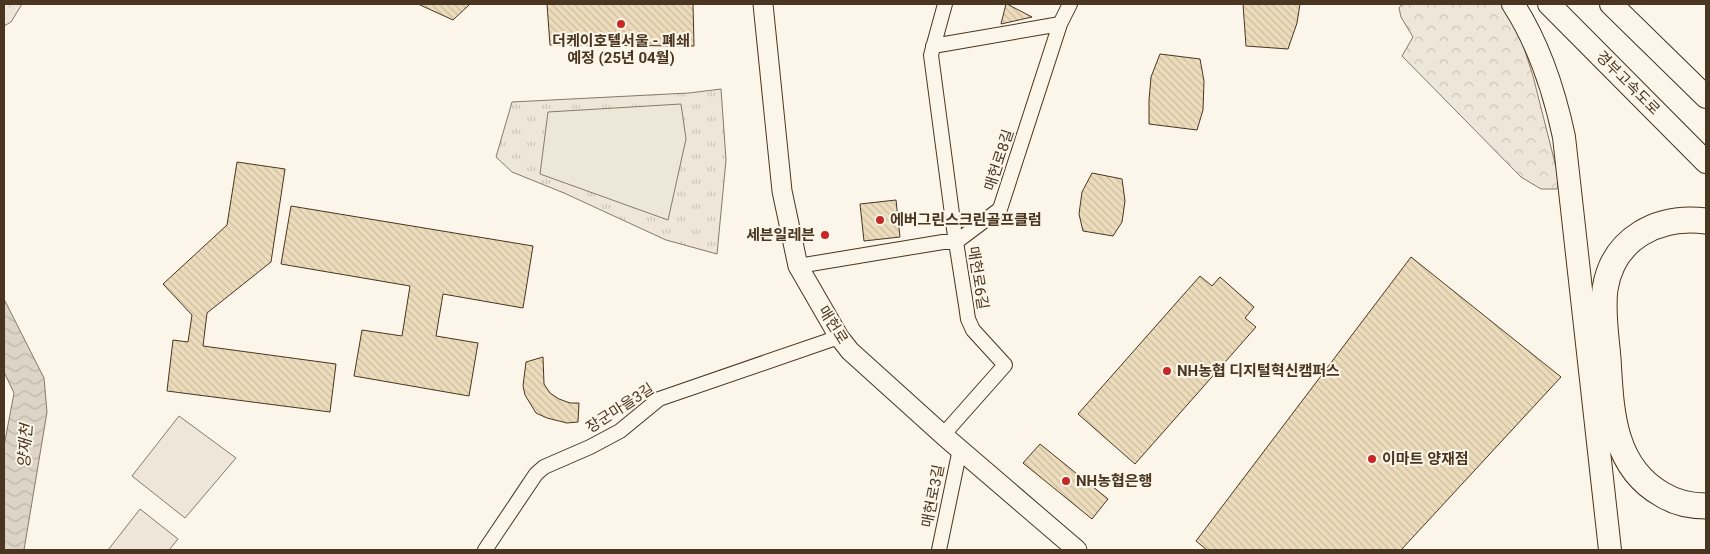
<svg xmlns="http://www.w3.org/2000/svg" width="1710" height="554" font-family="Roboto,'Noto Sans KR',sans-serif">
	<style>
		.grass { fill: url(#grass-tufts); stroke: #887966 }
		.forest { fill: url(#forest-crowns); stroke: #887966 }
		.pitch { fill: #ede6d9; stroke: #887966 }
		.parking { fill: #ede7d9; stroke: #887966 }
		.water { fill: url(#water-waves); stroke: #887966 }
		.building { fill: url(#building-back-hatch); stroke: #4a3520 }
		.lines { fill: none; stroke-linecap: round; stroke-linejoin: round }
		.minor-casing { stroke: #4a3520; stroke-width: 16 }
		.secondary-casing { stroke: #4a3520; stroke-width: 21 }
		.trunk-casing { stroke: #4a3520; stroke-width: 24 }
		.motorway-casing { stroke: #4a3520; stroke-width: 27 }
		.minor { stroke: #fbf6e9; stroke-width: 14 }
		.secondary { stroke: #fbf6e9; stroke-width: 19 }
		.trunk { stroke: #fbf6e9; stroke-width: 22 }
		.motorway { stroke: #fbf6e9; stroke-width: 25 }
		.poi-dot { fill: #c62828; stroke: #fbf6e9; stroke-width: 2 }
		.labels { text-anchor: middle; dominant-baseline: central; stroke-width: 4; stroke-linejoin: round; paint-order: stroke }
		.poi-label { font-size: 15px; font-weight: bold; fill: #4a3520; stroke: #fbf6e9; text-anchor: start }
		.street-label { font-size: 15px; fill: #4a3520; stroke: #fbf6e9 }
		.water-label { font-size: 16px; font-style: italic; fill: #4a3520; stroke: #fbf6e9 }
	</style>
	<defs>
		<pattern id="grass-tufts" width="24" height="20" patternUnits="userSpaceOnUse" patternTransform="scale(1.25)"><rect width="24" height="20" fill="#ede6d9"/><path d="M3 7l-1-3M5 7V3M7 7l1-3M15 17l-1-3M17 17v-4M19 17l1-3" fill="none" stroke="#cdc6ba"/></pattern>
		<pattern id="forest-crowns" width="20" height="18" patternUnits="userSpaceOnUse" patternTransform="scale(1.25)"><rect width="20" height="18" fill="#ede6d9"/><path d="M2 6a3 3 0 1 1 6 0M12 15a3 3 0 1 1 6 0" fill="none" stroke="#cdc6ba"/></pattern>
		<pattern id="water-waves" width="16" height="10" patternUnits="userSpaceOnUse" patternTransform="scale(1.25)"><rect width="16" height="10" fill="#dcd4c6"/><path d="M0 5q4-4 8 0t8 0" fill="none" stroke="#beb7aa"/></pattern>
		<pattern id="building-back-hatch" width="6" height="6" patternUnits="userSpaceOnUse" patternTransform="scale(1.25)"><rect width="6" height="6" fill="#ecdcbc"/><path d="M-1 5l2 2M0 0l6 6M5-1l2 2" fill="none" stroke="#ccbda1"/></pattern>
	</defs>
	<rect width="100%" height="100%" fill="#fbf6e9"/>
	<path class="grass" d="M 721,89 L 726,160 L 717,254 L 666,240 L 564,193 L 512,172 L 496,157 L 512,102 L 689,93 Z"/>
	<path class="forest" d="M 4,4 L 22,4 L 11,22 L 4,26 Z
		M 1402,4 L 1501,4 L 1517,26 L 1533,76 L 1559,179 L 1557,189 L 1541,189 L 1521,177 L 1402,56 L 1413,37 L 1401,17 L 1399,8 Z"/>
	<path class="pitch" d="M 179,416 L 236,458 L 185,518 L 132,476 Z
		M 140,509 L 178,539 L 169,550 L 108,550 Z"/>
	<path class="parking" d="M 681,104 L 686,139 L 668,220 L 540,174 L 548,112 Z"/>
	<path class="water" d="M 4,299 L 44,378 L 47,412 L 24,550 L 4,550 L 4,446 L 14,393 L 4,372 Z"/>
	<path class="building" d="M 418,4 L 470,4 L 453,20 Z
		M 547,4 L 693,4 L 694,46 L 550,45 Z
		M 1006,4 L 1007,4 L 1032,17 L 1001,24 Z
		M 1243,4 L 1300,4 L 1297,23 L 1288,49 L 1246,46 Z
		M 1160,54 L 1200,59 L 1204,81 L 1203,110 L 1197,130 L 1149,124 L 1149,100 L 1151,77 Z
		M 237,162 L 285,169 L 271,262 L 207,313 L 203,346 L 336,364 L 330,412 L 167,391 L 173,340 L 188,342 L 192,315 L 163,284 L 227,225 Z
		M 1092,173 L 1122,179 L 1125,201 L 1122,222 L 1113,236 L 1083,231 L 1079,214 L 1082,192 Z
		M 896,200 L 900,237 L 864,241 L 860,204 Z
		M 291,206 L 533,246 L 523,308 L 443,294 L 436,336 L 478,343 L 469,396 L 354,376 L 362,330 L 402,336 L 410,286 L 281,264 Z
		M 1411,257 L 1561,377 L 1401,550 L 1207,550 L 1196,541 Z
		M 1200,276 L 1212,286 L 1220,277 L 1254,307 L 1245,318 L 1256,327 L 1135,464 L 1078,414 Z
		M 543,357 L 544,384 L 550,393 L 559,399 L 570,403 L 579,403 L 578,422 L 567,423 L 547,418 L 536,413 L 525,395 L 523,386 L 526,362 Z
		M 1040,444 L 1108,499 L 1092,519 L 1023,463 Z"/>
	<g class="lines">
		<g class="minor-casing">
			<path id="minor" d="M 933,46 L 1060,24
				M 798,266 L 943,242 L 956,242 L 1000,209 L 1060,24 L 1070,4
				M 943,435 L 1005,365 L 973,330 L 968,319 L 966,305 L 954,229 L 931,55 L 945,4
				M 485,550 L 536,474 L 544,467 L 590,447 L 620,431 L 659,399 L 839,337
				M 939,550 L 960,449"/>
		</g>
		<g class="secondary-casing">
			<path id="secondary" d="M 763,4 L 782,191 L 798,266 L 839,337 L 850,351 L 943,435 L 1077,550"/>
		</g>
		<g class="trunk-casing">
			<path id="trunk" d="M 1513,4 C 1539,44 1554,90 1564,137 L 1610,550
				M 1549,4 L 1706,162
				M 1611,4 L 1706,97"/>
		</g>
		<g class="motorway-casing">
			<path id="motorway" d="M 1706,221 C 1658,215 1613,238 1605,289 C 1602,311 1606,336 1608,358 C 1611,409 1612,467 1663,495 C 1676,503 1691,506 1706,506"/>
		</g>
		<use href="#minor" class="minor"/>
		<use href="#secondary" class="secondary"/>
		<use href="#trunk" class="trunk"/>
		<use href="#motorway" class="motorway"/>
	</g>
	<g class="poi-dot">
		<circle cx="621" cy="24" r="5"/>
		<circle cx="880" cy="220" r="5"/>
		<circle cx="825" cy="235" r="5"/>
		<circle cx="1167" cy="371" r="5"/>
		<circle cx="1372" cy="459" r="5"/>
		<circle cx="1066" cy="481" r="5"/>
	</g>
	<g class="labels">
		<g class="poi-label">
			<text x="621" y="41" text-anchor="middle">더케이호텔서울 - 폐쇄<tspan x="621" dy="17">예정 (25년 04월)</tspan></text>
			<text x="890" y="220">에버그린스크린골프클럼</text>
			<text x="815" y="235" text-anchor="end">세븐일레븐</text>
			<text x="1177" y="371">NH농협 디지털혁신캠퍼스</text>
			<text x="1382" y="459">이마트 양재점</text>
			<text x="1076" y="481">NH농협은행</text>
		</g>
		<g class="street-label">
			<text transform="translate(1628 83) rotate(45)">경부고속도로</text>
			<text transform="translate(999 160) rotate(-72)">매헌로8길</text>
			<text transform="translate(978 278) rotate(81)">매헌로6길</text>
			<text transform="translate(833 325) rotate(58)">매헌로</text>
			<text transform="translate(620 408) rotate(-33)">장군마을3길</text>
			<text transform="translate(933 496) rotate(-79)">매헌로3길</text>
		</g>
		<g class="water-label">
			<text transform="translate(25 446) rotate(-86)">양재천</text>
		</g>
	</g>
	<rect width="1710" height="554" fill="none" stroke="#4a3520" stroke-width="10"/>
</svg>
